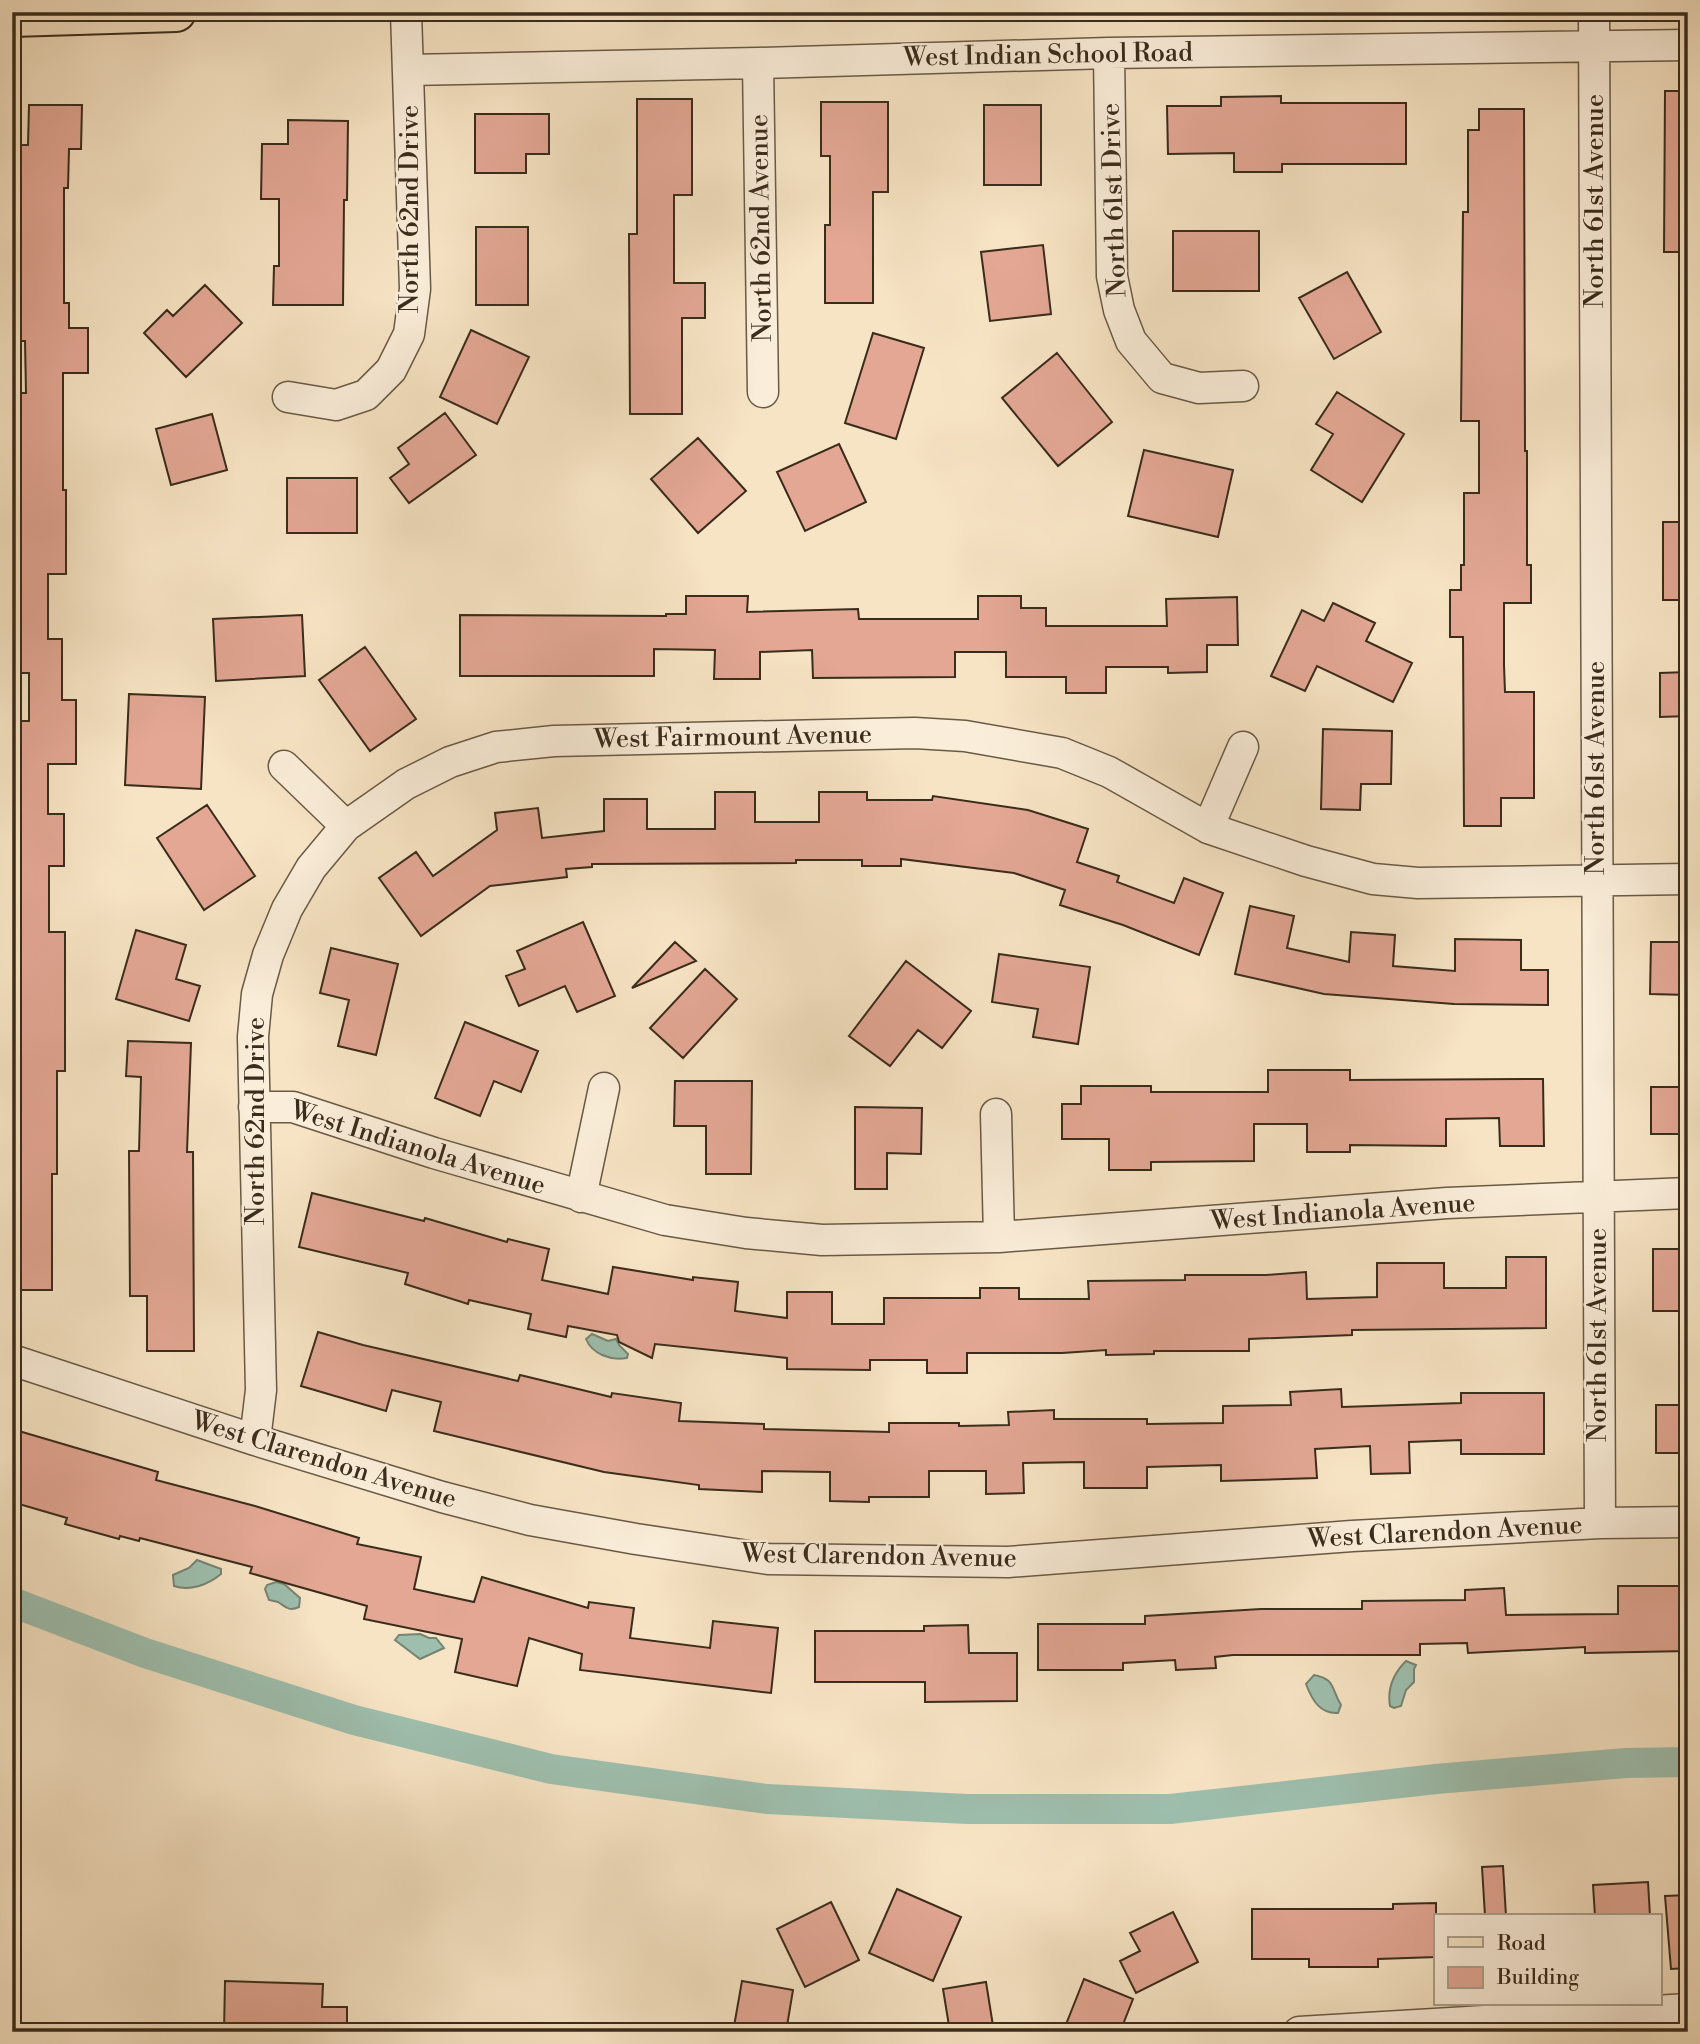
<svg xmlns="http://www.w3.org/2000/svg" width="1700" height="2044" font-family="'Libre Bodoni',serif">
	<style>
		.water { fill: #9ebfae; stroke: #768474; stroke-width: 2 }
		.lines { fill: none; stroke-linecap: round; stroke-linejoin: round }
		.canal { stroke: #9ebfae; stroke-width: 30 }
		.building { fill: #e3a794; stroke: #3a2c1c; stroke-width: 2 }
		.minor-casing { stroke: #695a46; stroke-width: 33 }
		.major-casing { stroke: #3a2c1c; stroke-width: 42 }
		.minor { stroke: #faedd9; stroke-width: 30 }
		.major { stroke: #f7e4c4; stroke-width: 38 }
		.labels { text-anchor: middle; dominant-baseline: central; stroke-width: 5; stroke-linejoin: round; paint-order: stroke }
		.street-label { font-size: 26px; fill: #3a2c1c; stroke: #faedd9 }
	</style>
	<rect width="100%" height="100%" fill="#f7e4c4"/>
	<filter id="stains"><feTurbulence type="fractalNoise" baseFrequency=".00286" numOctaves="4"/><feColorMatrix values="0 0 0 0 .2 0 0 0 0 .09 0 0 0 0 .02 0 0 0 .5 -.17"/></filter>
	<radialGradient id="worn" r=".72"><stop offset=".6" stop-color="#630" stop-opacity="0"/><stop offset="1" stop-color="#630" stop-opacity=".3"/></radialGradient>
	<path class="water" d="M 592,1334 L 608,1341 L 616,1339 L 619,1345 L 628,1354 L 627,1358 C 611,1361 592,1354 586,1339 Z
		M 197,1560 L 221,1569 L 221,1574 C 209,1584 190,1592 174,1586 L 173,1575 L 189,1568 Z
		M 276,1582 L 284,1584 L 300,1598 L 299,1607 C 288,1612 285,1606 278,1602 L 269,1600 L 265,1589 L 267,1585 Z
		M 420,1634 L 429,1638 L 436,1638 L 444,1648 L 420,1659 L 395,1640 L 399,1635 Z
		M 1406,1661 L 1416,1665 L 1414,1669 L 1414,1682 L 1406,1690 L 1401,1706 L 1394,1708 L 1390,1706 C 1387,1688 1394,1673 1406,1661 Z
		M 1314,1675 C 1336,1679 1331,1689 1341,1705 L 1338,1713 C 1320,1714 1312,1700 1306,1684 Z"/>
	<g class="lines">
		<path class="canal" d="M 12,1602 L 145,1653 L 354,1720 L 551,1769 L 767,1799 L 967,1809 L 1170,1809 L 1436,1779 L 1626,1763 L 1688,1762"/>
	</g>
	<path class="building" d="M 1665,91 L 1688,91 L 1688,252 L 1664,252 Z
		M 1281,96 L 1281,103 L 1406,103 L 1406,164 L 1282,164 L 1282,172 L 1234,172 L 1234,153 L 1168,154 L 1167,106 L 1221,106 L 1221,97 Z
		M 637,99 L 692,99 L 692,195 L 674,195 L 674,283 L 705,283 L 705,318 L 682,318 L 682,414 L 630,414 L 629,234 L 637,234 Z
		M 821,102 L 888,102 L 888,192 L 873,192 L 873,303 L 825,303 L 825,225 L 830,225 L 830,156 L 821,156 Z
		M 29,105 L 82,105 L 81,149 L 69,149 L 68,188 L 64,188 L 64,303 L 69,303 L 69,328 L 88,328 L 88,373 L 63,373 L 63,490 L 66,490 L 66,574 L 48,574 L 48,639 L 62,639 L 62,700 L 76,700 L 76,764 L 48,764 L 48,814 L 64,814 L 64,866 L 49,866 L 49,932 L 65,932 L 65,1071 L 57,1071 L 57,1174 L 52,1174 L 52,1290 L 12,1290 L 12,721 L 29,721 L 29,673 L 12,673 L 12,393 L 26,393 L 25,341 L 12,341 L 12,145 L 28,145 Z
		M 984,105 L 1041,105 L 1041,185 L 984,185 Z
		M 1479,109 L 1524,109 L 1525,451 L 1527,451 L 1527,565 L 1531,565 L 1531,603 L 1504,603 L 1504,665 L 1505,692 L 1534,692 L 1534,798 L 1501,798 L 1501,826 L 1464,826 L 1463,637 L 1450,637 L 1450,590 L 1461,590 L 1461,565 L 1464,565 L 1464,493 L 1479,493 L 1479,421 L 1461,421 L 1463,212 L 1468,212 L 1468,130 L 1479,130 Z
		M 475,114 L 549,114 L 549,154 L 526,154 L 526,173 L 475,173 Z
		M 288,120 L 348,121 L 347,200 L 344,200 L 343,305 L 273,305 L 274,266 L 279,266 L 279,199 L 261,199 L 262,144 L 288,144 Z
		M 476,227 L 528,227 L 528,305 L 476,305 Z
		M 1173,231 L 1259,231 L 1259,291 L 1173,291 Z
		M 1043,245 L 1051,314 L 990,321 L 981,252 Z
		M 1347,272 L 1381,332 L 1334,359 L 1299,298 Z
		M 205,285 L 242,323 L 186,377 L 144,333 L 167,310 L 173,316 Z
		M 471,330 L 529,357 L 497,424 L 440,397 Z
		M 873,333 L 924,348 L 896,439 L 845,423 Z
		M 1057,353 L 1112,422 L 1058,466 L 1002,398 Z
		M 1337,392 L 1404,434 L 1362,502 L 1311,470 L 1333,434 L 1316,424 Z
		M 445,413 L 476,455 L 409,503 L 390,478 L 409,464 L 398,448 Z
		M 212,414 L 227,470 L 171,485 L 156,429 Z
		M 698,438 L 746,491 L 698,533 L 651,479 Z
		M 839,444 L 866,502 L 805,531 L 777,472 Z
		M 1144,450 L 1233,470 L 1218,537 L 1128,516 Z
		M 287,478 L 357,478 L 357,533 L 287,533 Z
		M 1663,522 L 1688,522 L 1688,600 L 1663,600 Z
		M 686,596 L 748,596 L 747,612 L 858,609 L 859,619 L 978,619 L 978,596 L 1021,596 L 1021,608 L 1046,608 L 1046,626 L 1167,626 L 1166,599 L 1237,597 L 1238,645 L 1207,645 L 1207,672 L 1168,673 L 1168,667 L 1106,667 L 1106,693 L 1066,693 L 1066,677 L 1006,677 L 1006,652 L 955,652 L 955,677 L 813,678 L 812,650 L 760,652 L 760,679 L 714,679 L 715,650 L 654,649 L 654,676 L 460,676 L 460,615 L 666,616 L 666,614 L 686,614 Z
		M 1333,603 L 1375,623 L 1366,641 L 1412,663 L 1393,702 L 1317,666 L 1305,691 L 1271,676 L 1302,610 L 1324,621 Z
		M 302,615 L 305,676 L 216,681 L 213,619 Z
		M 365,647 L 416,719 L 370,751 L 319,680 Z
		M 1688,672 L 1688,716 L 1660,717 L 1660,673 Z
		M 129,694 L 205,697 L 201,789 L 125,785 Z
		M 1323,729 L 1392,731 L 1391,784 L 1361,784 L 1360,810 L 1321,809 Z
		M 715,792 L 755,792 L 755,822 L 819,822 L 819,792 L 867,792 L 867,800 L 932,800 L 933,796 L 1028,810 L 1088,829 L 1077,862 L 1119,876 L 1117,882 L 1174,903 L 1184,878 L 1223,893 L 1199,955 L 1123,925 L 1060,905 L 1065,890 L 1014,873 L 901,859 L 901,866 L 862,866 L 862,860 L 796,860 L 796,863 L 592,864 L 592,867 L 566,869 L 567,877 L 490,886 L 421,936 L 379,878 L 416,852 L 433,876 L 497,830 L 495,813 L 538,808 L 542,838 L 604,831 L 604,799 L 647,799 L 647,829 L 715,829 Z
		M 207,805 L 255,876 L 204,910 L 157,838 Z
		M 1250,906 L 1294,916 L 1287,948 L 1349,962 L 1351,932 L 1395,935 L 1393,966 L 1455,971 L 1455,939 L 1521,940 L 1521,970 L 1548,970 L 1548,1005 L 1454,1004 L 1324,994 L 1235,974 Z
		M 583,922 L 615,996 L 577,1012 L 565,986 L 519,1006 L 506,976 L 525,969 L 517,951 Z
		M 136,930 L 186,945 L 176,979 L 200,986 L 189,1021 L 116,999 Z
		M 675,942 L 696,961 L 632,988 Z
		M 1651,942 L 1688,942 L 1688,995 L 1650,994 Z
		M 331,948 L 398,964 L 376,1055 L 338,1046 L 349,1000 L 320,993 Z
		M 999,954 L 1090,967 L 1078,1044 L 1033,1037 L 1038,1009 L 992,1002 Z
		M 906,961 L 971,1011 L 942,1048 L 918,1030 L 890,1066 L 849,1036 Z
		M 705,969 L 737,999 L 683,1058 L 650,1028 Z
		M 465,1022 L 538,1051 L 521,1092 L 494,1081 L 480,1116 L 435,1098 Z
		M 128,1041 L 191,1043 L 187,1152 L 193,1152 L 194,1351 L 147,1351 L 147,1296 L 130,1296 L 129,1151 L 139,1151 L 141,1077 L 126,1076 Z
		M 1268,1070 L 1350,1070 L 1350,1080 L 1543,1079 L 1544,1146 L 1500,1146 L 1499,1118 L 1446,1119 L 1446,1146 L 1350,1145 L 1350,1152 L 1307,1152 L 1307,1124 L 1254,1124 L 1254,1161 L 1151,1162 L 1151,1170 L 1109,1170 L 1109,1139 L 1062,1139 L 1062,1104 L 1081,1104 L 1081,1086 L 1151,1086 L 1151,1092 L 1268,1092 Z
		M 675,1081 L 752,1081 L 751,1174 L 706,1174 L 706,1126 L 674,1126 Z
		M 1651,1087 L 1688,1087 L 1688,1134 L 1651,1134 Z
		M 855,1107 L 922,1108 L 921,1154 L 887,1153 L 887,1189 L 855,1189 Z
		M 312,1193 L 424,1221 L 425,1218 L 507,1242 L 508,1239 L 549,1249 L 542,1280 L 608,1294 L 613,1267 L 693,1280 L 693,1277 L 738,1282 L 735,1311 L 787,1318 L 787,1292 L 832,1292 L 832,1324 L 884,1324 L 884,1298 L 980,1298 L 980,1288 L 1019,1288 L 1019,1299 L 1089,1299 L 1088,1281 L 1185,1280 L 1185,1275 L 1266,1275 L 1306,1272 L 1307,1299 L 1377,1297 L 1377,1263 L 1444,1263 L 1444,1288 L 1506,1288 L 1506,1257 L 1546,1257 L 1546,1328 L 1352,1330 L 1352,1335 L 1249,1339 L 1249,1351 L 1154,1351 L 1154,1354 L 1106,1355 L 1106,1350 L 1062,1353 L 967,1353 L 967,1373 L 927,1373 L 927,1360 L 870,1360 L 870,1370 L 787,1369 L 787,1358 L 655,1344 L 652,1358 L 619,1342 L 617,1335 L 568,1326 L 566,1337 L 528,1329 L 531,1314 L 469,1300 L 468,1304 L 405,1284 L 408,1273 L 299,1247 Z
		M 1653,1249 L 1688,1249 L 1688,1311 L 1653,1311 Z
		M 318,1332 L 363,1345 L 518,1381 L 520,1375 L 611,1397 L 612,1393 L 681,1403 L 679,1421 L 764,1424 L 764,1429 L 889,1432 L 889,1423 L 959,1423 L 959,1426 L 1009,1425 L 1008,1412 L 1054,1410 L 1054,1419 L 1147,1419 L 1147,1424 L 1223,1423 L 1223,1406 L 1291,1405 L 1290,1392 L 1341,1389 L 1342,1407 L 1461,1403 L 1461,1393 L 1544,1393 L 1544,1454 L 1461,1454 L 1461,1440 L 1409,1442 L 1410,1473 L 1371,1474 L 1370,1446 L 1315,1449 L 1317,1478 L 1221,1481 L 1221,1465 L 1147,1467 L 1147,1488 L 1084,1488 L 1084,1462 L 1023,1463 L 1024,1493 L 986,1494 L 986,1471 L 929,1471 L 929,1497 L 869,1497 L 869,1502 L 830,1501 L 830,1472 L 762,1471 L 762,1492 L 699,1489 L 699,1485 L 604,1472 L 434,1431 L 441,1402 L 392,1390 L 386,1411 L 301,1386 Z
		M 1656,1405 L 1688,1405 L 1688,1453 L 1656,1453 Z
		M 12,1429 L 158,1472 L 156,1480 L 255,1506 L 359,1538 L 357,1544 L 421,1557 L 414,1589 L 474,1602 L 482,1577 L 588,1608 L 589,1602 L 634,1608 L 630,1638 L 710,1648 L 713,1621 L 778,1628 L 771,1693 L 580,1670 L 582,1654 L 529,1638 L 517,1686 L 455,1672 L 462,1639 L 364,1619 L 367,1606 L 250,1573 L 252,1567 L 140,1538 L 139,1541 L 120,1536 L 119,1539 L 65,1524 L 67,1518 L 12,1502 Z
		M 1618,1586 L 1688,1586 L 1688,1651 L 1585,1653 L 1585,1647 L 1468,1653 L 1467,1643 L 1420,1644 L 1420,1655 L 1233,1655 L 1215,1657 L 1216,1668 L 1176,1670 L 1175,1660 L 1123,1663 L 1123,1670 L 1038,1670 L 1038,1624 L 1145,1624 L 1145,1616 L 1261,1609 L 1362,1609 L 1362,1601 L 1465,1600 L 1465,1590 L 1504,1588 L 1506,1615 L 1618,1614 Z
		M 968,1625 L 969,1653 L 1017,1653 L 1017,1701 L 925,1702 L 925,1682 L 815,1682 L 815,1631 L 924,1631 L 924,1626 Z
		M 1503,1866 L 1506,1916 L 1485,1916 L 1482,1867 Z
		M 1648,1882 L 1650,1916 L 1595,1916 L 1593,1885 Z
		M 897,1889 L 961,1917 L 933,1981 L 869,1953 Z
		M 1688,1895 L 1688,1968 L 1671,1969 L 1665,1896 Z
		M 831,1902 L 859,1960 L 805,1987 L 777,1929 Z
		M 1436,1903 L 1436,1957 L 1378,1959 L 1378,1967 L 1309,1967 L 1309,1959 L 1252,1959 L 1252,1909 L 1393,1909 L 1393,1904 Z
		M 1173,1912 L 1198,1962 L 1136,1993 L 1120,1961 L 1140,1951 L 1130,1933 Z
		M 1084,1979 L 1133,1999 L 1120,2032 L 1063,2032 Z
		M 225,1981 L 323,1984 L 322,2007 L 347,2007 L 347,2032 L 224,2032 Z
		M 742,1981 L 793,1990 L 786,2032 L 733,2032 Z
		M 986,1982 L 994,2032 L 950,2032 L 943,1989 Z"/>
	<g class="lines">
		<g class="minor-casing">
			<path id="minor" d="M 1594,12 L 1600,1523
				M 1109,53 L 1112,276 L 1119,310 L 1131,341 L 1162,378 L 1199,388 L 1243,386
				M 758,63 L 763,392
				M 408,70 L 758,63 L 1109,53 L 1688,45
				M 288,397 L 336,405 L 366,395 L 391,370 L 409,334 L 415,289 L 406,12
				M 284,766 L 346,826
				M 1208,828 L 1243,747
				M 254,1107 L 293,1107 L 434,1153 L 665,1220 L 746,1233 L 822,1240 L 999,1237 L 1447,1203 L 1688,1193
				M 996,1114 L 999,1237
				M 581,1197 L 604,1088
				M 12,1360 L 255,1440 L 442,1497 L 530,1520 L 636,1539 L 768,1559 L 1008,1562 L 1352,1536 L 1600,1523 L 1688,1522
				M 255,1440 L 261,1390 L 253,1037 L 257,994 L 268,955 L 287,909 L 311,868 L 346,826 L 406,784 L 450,762 L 496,747 L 554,741 L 915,733 L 965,736 L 1062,753 L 1109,772 L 1208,828 L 1306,861 L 1373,879 L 1418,883 L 1688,879
				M 1299,2032 L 1688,2009"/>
		</g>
		<g class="major-casing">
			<path id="major" d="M 12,17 L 176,12"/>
		</g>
		<use href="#minor" class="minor"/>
		<use href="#major" class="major"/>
	</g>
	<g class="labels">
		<g class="street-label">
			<text transform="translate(1048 55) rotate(-1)">West Indian School Road</text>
			<text transform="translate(1114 200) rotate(-92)">North 61st Drive</text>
			<text transform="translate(1595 201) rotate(-90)">North 61st Avenue</text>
			<text transform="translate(410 209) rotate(-90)">North 62nd Drive</text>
			<text transform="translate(761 228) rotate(-91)">North 62nd Avenue</text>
			<text transform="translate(733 737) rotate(-1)">West Fairmount Avenue</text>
			<text transform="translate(1596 768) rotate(-90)">North 61st Avenue</text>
			<text transform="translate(256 1121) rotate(-90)">North 62nd Drive</text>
			<text transform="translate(418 1148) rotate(17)">West Indianola Avenue</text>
			<text transform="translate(1343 1212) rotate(-4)">West Indianola Avenue</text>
			<text transform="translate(1598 1335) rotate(-90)">North 61st Avenue</text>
			<text transform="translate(324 1460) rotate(17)">West Clarendon Avenue</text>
			<text transform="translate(1445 1532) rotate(-3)">West Clarendon Avenue</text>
			<text transform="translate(879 1556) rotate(1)">West Clarendon Avenue</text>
		</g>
	</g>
	<rect width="1700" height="2044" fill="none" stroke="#f7e4c4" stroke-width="42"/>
	<rect x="14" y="14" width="1672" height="2016" fill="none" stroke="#3a2c1c" stroke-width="3.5"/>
	<rect x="21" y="21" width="1658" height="2002" fill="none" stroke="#3a2c1c" stroke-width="2"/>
	<rect x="1434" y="1914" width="228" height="91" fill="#faedd9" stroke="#ada08d" stroke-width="2"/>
	<rect x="1448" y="1937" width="35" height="10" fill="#f7e4c4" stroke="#ada08d" stroke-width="2"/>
	<text x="1497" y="1950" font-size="21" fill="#3a2c1c">Road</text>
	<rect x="1448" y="1967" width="35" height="21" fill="#e3a794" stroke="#ada08d" stroke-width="2"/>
	<text x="1497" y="1984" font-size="21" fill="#3a2c1c">Building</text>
	<rect width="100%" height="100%" filter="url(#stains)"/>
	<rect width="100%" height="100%" fill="url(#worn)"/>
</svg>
